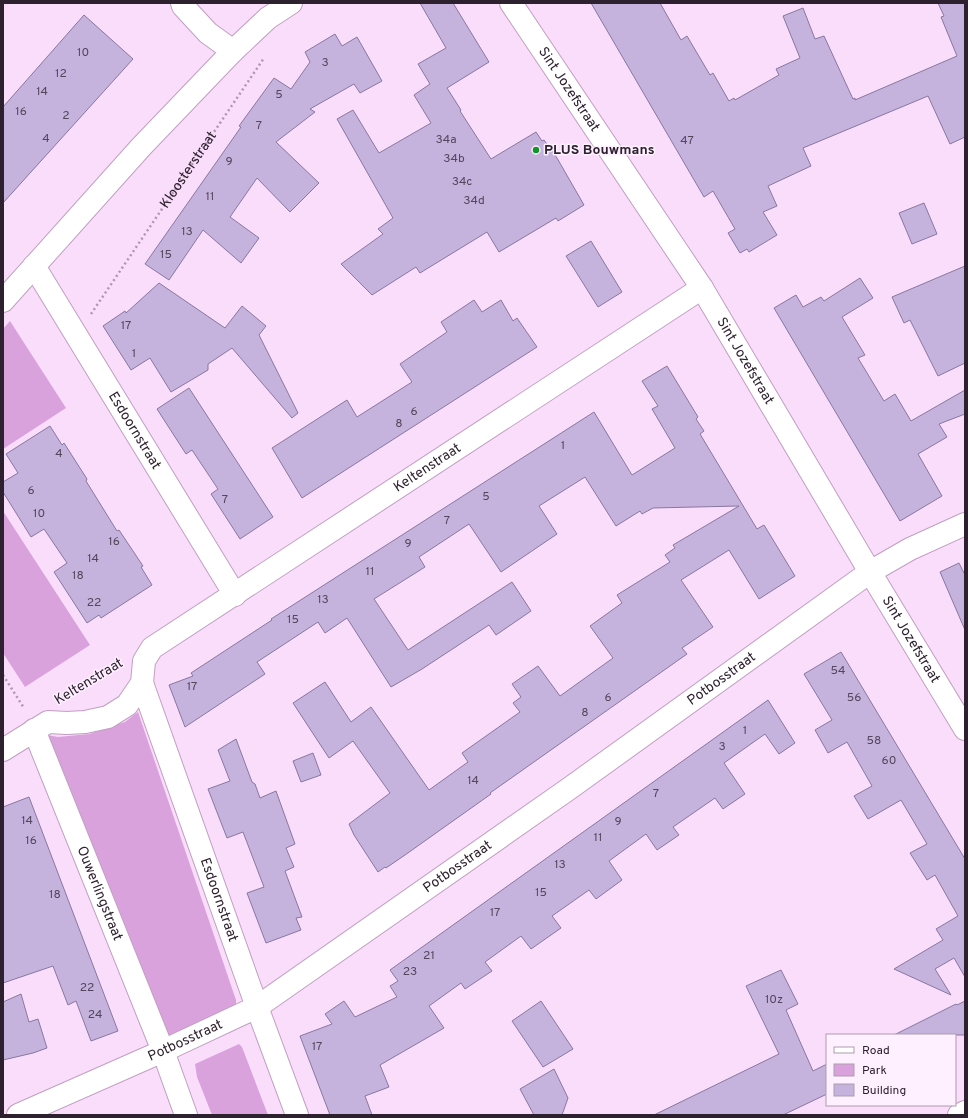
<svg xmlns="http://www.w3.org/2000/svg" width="968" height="1118" font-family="Overpass,sans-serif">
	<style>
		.green { fill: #daa2dd }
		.building { fill: #c5b3de; stroke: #88779f }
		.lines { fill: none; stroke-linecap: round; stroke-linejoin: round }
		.minor-casing { stroke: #c19fc2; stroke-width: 24 }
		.path { stroke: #ae97af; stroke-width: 2.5; stroke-dasharray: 2 3; stroke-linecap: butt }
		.minor { stroke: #fff; stroke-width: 22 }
		.poi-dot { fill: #129427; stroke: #fef0ff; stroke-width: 1.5 }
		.labels { text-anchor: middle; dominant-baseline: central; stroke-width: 3; stroke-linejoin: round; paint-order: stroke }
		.number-label { font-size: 12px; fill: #54465b }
		.street-label { font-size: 14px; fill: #2e212f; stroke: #fef0ff }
		.poi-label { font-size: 14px; font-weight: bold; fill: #2e212f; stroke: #fef0ff; text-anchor: start }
	</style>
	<rect width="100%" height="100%" fill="#faddfb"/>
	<path class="green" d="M 10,321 L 66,408 L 3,449 L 3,329 Z
		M 3,511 L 90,645 L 25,687 L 3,653 Z
		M 138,712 L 236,1000 L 236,1014 L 174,1043 L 165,1037 L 47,735 L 58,737 L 89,734 L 125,722 Z
		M 239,1044 L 242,1047 L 268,1115 L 212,1115 L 197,1077 L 195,1064 Z"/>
	<path class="building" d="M 420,3 L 453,3 L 489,62 L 447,88 L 461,110 L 460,111 L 491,159 L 536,132 L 542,141 L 544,140 L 557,158 L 584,205 L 558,221 L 556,218 L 499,252 L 487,232 L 420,273 L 416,267 L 372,295 L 341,264 L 383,234 L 378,229 L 393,218 L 337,119 L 353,110 L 379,153 L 431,123 L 414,95 L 430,84 L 418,64 L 446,48 Z
		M 591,3 L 660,3 L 681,40 L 687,36 L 710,75 L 713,73 L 729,101 L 734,98 L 735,100 L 779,75 L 776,69 L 800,58 L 783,16 L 803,8 L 815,39 L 824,36 L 853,99 L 855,98 L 855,100 L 957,56 L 941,17 L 944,16 L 938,3 L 965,3 L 965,137 L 950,144 L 928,96 L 803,148 L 811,166 L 768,186 L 777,206 L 763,212 L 777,235 L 749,252 L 747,249 L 740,253 L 728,233 L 735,229 L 713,191 L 704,197 Z
		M 84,15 L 133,59 L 3,203 L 3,107 Z
		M 335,34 L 342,46 L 357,37 L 382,81 L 360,93 L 354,84 L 310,109 L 315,112 L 276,142 L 319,183 L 290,212 L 257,178 L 230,217 L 259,238 L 241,263 L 203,230 L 169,280 L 145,264 L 241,127 L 239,126 L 274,78 L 291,89 L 310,62 L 305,52 Z
		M 924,203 L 937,234 L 912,244 L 899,213 Z
		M 591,241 L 622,292 L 598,307 L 566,256 Z
		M 965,266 L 965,363 L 938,376 L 910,320 L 904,323 L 892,297 Z
		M 860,278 L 873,298 L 842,317 L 865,355 L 858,358 L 884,401 L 895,394 L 911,421 L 965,390 L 965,414 L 939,424 L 947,437 L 918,454 L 942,496 L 900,521 L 774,308 L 796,295 L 803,307 L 821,297 L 824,301 Z
		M 159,283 L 225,328 L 242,306 L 266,326 L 259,335 L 298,413 L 292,418 L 232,348 L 208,364 L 208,370 L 171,392 L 150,358 L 131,370 L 103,326 L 125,311 L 126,313 Z
		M 474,300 L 482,312 L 501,300 L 513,321 L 517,318 L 537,347 L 302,498 L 272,448 L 347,400 L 357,417 L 412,382 L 400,364 L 447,332 L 441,322 Z
		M 667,366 L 698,417 L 696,419 L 704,431 L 700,434 L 757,529 L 764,525 L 795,576 L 759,599 L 729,550 L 681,580 L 713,627 L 682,648 L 687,654 L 490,793 L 491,794 L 405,855 L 386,868 L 385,867 L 378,872 L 354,835 L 349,824 L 390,793 L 353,741 L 329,758 L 293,703 L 325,682 L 351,722 L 371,707 L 429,790 L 468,762 L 462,753 L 520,712 L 513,703 L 521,697 L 512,684 L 538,666 L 560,696 L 613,658 L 590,626 L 622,603 L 617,595 L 670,562 L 665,555 L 675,548 L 673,545 L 739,506 L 653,508 L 642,514 L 640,511 L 616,526 L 585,477 L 539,506 L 557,534 L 501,572 L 469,524 L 419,557 L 425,567 L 374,599 L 408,650 L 512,582 L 531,611 L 496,635 L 489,625 L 422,669 L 391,687 L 347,618 L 325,633 L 318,622 L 257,662 L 265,674 L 185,727 L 169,685 L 193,676 L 191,673 L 272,620 L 271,619 L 594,412 L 632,475 L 675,448 L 652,409 L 658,406 L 642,381 Z
		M 189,388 L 273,517 L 240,539 L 211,494 L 218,489 L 192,450 L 186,454 L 157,409 Z
		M 50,426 L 62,445 L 64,443 L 87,479 L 86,481 L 117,531 L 119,530 L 143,566 L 141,567 L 152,585 L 101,618 L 99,615 L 87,623 L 54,572 L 67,563 L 44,529 L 31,537 L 3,492 L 3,482 L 18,473 L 6,454 Z
		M 959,563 L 965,575 L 965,630 L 940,572 Z
		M 841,652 L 965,859 L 965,977 L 954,958 L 935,969 L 951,995 L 894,969 L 943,940 L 936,929 L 958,916 L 935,875 L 927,880 L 910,853 L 927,844 L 901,800 L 868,819 L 854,796 L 872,786 L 847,742 L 828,753 L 815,730 L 832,720 L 804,674 Z
		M 768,700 L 795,743 L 779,754 L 765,734 L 724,763 L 745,794 L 723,809 L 715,798 L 673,827 L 679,835 L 657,850 L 646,834 L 609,861 L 622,880 L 596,899 L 589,890 L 552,916 L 561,928 L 531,949 L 521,936 L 485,962 L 492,971 L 465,989 L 461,983 L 429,1006 L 444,1028 L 380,1065 L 389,1087 L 365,1096 L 372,1115 L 330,1115 L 300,1036 L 332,1024 L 325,1014 L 344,1001 L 355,1017 L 397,997 L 390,986 L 398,981 L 390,970 Z
		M 236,739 L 252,782 L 255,784 L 260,798 L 276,791 L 295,844 L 286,848 L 294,867 L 285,871 L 302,917 L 296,918 L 301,930 L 266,943 L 247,893 L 264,887 L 243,832 L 227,838 L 208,789 L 230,781 L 218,750 Z
		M 313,753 L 321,775 L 301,782 L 293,761 Z
		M 29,797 L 118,1031 L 91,1041 L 76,1001 L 68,1005 L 53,966 L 3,983 L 3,807 Z
		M 781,970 L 798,1004 L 786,1010 L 813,1071 L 827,1064 L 827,1094 L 783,1115 L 654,1115 L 779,1054 L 746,986 Z
		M 21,994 L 29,1022 L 38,1019 L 47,1048 L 33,1053 L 3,1060 L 3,1002 Z
		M 541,1001 L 573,1049 L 543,1067 L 512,1021 Z
		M 965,1001 L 965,1035 L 894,1035 L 956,1004 L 957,1005 Z
		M 554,1069 L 568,1098 L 562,1115 L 534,1115 L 520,1089 Z"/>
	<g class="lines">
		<g class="minor-casing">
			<g id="minor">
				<path d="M 182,3 L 183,6 L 208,33 L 233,51"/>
				<path id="s2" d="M 511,3 L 702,288 L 870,572 L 965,729"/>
				<path id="s3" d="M 34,266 L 235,595"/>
				<path d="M 3,301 L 141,147 L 233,51 L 268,18 L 291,3"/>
				<path id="s4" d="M 142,683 L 257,1007 L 297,1115"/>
				<path id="s5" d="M 34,730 L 163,1051 L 186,1115"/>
				<path id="s6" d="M 3,750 L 48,722 L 67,723 L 85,722 L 108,717 L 127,705 L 142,683 L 144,661 L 152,648 L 702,288"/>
				<path id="s7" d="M 18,1115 L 163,1051 L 257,1007 L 570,788 L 870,572 L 910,549 L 965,524"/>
				<path d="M 959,1115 L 965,1112"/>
			</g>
		</g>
		<g class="path">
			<path id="s1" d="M 91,314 L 264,58"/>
			<path d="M 3,675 L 24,708"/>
			<path d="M 62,698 L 120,663"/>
		</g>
		<use href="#minor" class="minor"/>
	</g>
	<circle class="poi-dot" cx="536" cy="150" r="4"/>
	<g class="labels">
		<g class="number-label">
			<text x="83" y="53">10</text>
			<text x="325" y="63">3</text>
			<text x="61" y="74">12</text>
			<text x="42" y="92">14</text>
			<text x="279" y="95">5</text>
			<text x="21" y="112">16</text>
			<text x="66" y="116">2</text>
			<text x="259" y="126">7</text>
			<text x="46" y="139">4</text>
			<text x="446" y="140">34a</text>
			<text x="687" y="141">47</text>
			<text x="454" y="159">34b</text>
			<text x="229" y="162">9</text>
			<text x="462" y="182">34c</text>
			<text x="210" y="197">11</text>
			<text x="474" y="201">34d</text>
			<text x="187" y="232">13</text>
			<text x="166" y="255">15</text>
			<text x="126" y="326">17</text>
			<text x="134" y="354">1</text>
			<text x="414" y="412">6</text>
			<text x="399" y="424">8</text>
			<text x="563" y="446">1</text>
			<text x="59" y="454">4</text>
			<text x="31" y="491">6</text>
			<text x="486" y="497">5</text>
			<text x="225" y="500">7</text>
			<text x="39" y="514">10</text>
			<text x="447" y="521">7</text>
			<text x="114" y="542">16</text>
			<text x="408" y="544">9</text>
			<text x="93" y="559">14</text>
			<text x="370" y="572">11</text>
			<text x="78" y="576">18</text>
			<text x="323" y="600">13</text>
			<text x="94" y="603">22</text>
			<text x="293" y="620">15</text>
			<text x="838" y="671">54</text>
			<text x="192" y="687">17</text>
			<text x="608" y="698">6</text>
			<text x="854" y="698">56</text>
			<text x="585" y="713">8</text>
			<text x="745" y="731">1</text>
			<text x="874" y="741">58</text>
			<text x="722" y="747">3</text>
			<text x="889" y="761">60</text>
			<text x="473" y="781">14</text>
			<text x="656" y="794">7</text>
			<text x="27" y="821">14</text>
			<text x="618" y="822">9</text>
			<text x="598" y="838">11</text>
			<text x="31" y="841">16</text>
			<text x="560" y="865">13</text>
			<text x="541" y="893">15</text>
			<text x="55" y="895">18</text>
			<text x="495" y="913">17</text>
			<text x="429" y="956">21</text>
			<text x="410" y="972">23</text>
			<text x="87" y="988">22</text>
			<text x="774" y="1000">10z</text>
			<text x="95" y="1015">24</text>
			<text x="317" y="1047">17</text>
		</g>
		<g class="street-label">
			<text stroke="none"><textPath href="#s2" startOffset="104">Sint Jozefstraat</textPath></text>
			<text stroke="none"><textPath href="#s1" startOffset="174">Kloosterstraat</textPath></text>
			<text stroke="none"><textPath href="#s2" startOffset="428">Sint Jozefstraat</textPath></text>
			<text stroke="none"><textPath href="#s3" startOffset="193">Esdoornstraat</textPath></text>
			<text stroke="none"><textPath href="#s6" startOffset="529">Keltenstraat</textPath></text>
			<text stroke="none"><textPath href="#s2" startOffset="752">Sint Jozefstraat</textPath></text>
			<text stroke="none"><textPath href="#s7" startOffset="831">Potbosstraat</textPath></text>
			<text transform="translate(89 682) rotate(-31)">Keltenstraat</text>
			<text stroke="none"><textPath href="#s7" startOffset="507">Potbosstraat</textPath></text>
			<text stroke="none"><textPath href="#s5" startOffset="176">Ouwerlingstraat</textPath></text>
			<text stroke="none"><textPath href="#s4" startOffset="230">Esdoornstraat</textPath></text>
			<text stroke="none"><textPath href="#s7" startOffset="183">Potbosstraat</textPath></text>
		</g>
		<g class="poi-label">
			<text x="544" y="150">PLUS Bouwmans</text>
		</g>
	</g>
	<rect width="968" height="1118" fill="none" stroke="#2e212f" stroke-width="8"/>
	<rect x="826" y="1034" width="130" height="72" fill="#fef0ff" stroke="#ab9dac"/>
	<rect x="834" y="1047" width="20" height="6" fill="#ffffff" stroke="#ab9dac"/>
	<text x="862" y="1054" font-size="12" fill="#2e212f">Road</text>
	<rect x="834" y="1064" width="20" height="12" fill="#daa2dd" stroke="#ab9dac"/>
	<text x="862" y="1074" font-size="12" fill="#2e212f">Park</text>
	<rect x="834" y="1084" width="20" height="12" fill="#c5b3de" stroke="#ab9dac"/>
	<text x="862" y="1094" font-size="12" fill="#2e212f">Building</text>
</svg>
